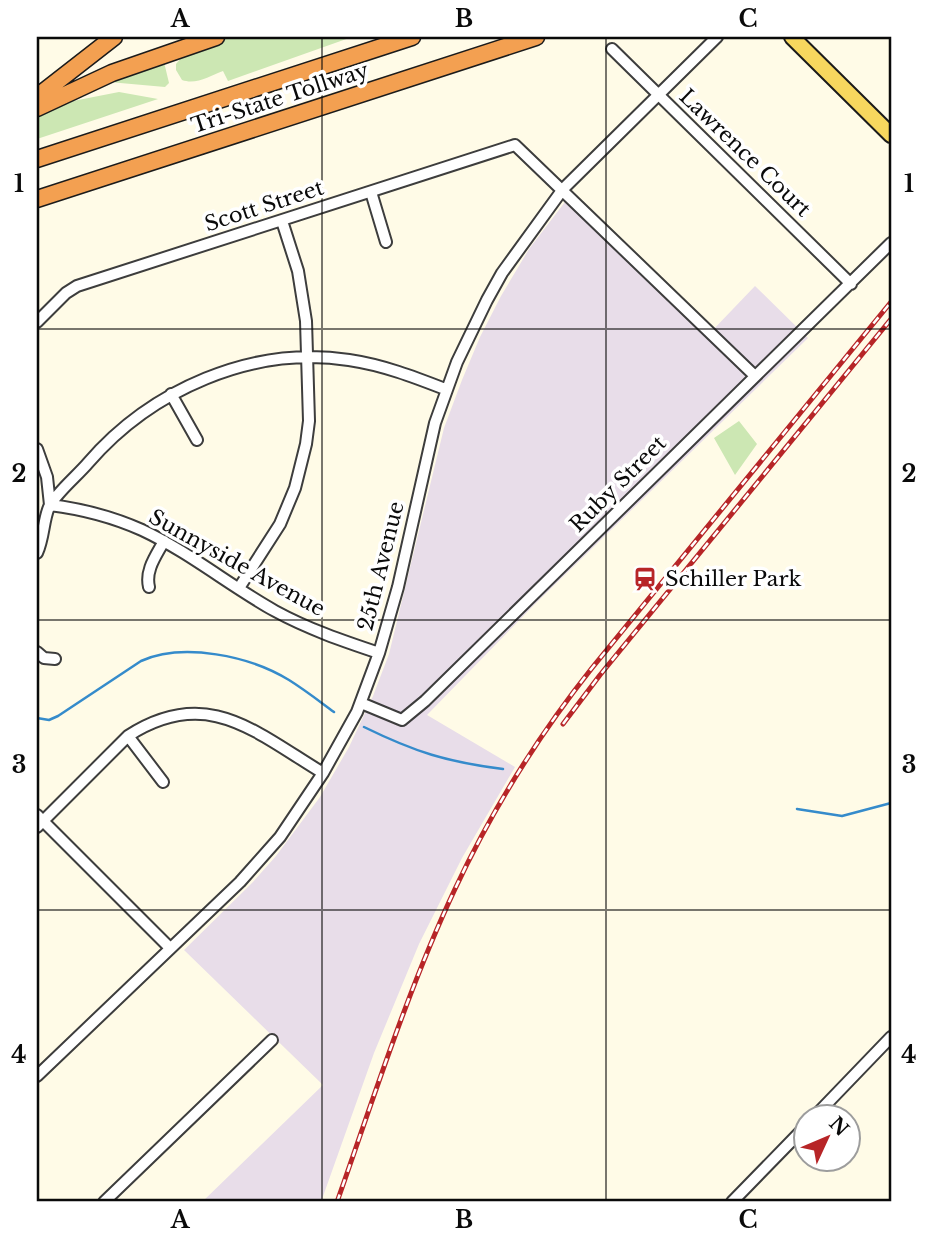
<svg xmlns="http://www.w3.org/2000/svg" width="928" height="1239" font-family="'Libre Baskerville',serif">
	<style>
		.industrial { fill: #e8dde9 }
		.green { fill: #cce7b3 }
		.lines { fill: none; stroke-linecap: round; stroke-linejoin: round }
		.stream { stroke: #358bcb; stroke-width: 2.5 }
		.minor-casing { stroke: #3d3d3d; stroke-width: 14 }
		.major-casing { stroke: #1b1b1b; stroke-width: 18 }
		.highway-casing { stroke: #1b1b1b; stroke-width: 19 }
		.minor { stroke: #fff; stroke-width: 10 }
		.major { stroke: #f7d75e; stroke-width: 14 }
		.highway { stroke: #f3a051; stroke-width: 16 }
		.rail-casing { stroke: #b72527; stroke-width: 5 }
		.rail { stroke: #fff; stroke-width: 2.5; stroke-dasharray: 8; stroke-linecap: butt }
		.grid { fill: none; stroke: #0a0a0a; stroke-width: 2; stroke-opacity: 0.55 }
		.labels { text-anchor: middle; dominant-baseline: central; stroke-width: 7; stroke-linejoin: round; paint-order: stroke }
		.street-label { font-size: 21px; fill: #0a0a0a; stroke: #fff }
		.poi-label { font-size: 21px; fill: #0a0a0a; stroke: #fff; text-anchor: start }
		.neatline { fill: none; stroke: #0a0a0a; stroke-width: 2.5 }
		.grid-label { font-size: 23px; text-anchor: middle; font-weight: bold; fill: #0a0a0a }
	</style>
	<rect width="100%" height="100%" fill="#fffbe7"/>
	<path class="industrial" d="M 568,198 L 710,333 L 755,286 L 808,338 L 534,605 L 427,715 L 515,767 L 462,858 L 419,944 L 374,1053 L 321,1202 L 202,1202 L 323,1085 L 184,950 L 253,882 L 276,856 L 320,797 L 349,747 L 373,696 L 389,654 L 444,428 L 462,380 L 480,337 L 501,296 L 529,249 Z"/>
	<path class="green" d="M 231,37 L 352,37 L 228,81 L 223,71 C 210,76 196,85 182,80 L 176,70 L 176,64 L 181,58 L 195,52 L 195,47 Z
		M 164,62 L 169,83 L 165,87 L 109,82 Z
		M 119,92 L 158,99 L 37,139 L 37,117 L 73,101 Z
		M 739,421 L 757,444 L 735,475 L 714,438 Z"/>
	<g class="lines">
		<path class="stream" d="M 37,718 L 49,720 L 58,716 L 141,661 C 183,642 250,656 289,680 C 305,690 319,701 334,712
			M 364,727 C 415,752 447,762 503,769
			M 797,809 L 842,816 L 891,803"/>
		<g class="minor-casing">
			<path id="minor" d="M 612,49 L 851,284
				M 371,192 L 386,242
				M 37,322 L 66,293 L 77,286 L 515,145 L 755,376
				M 171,394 L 197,440
				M 37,449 L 47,477 L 50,505 C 82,509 113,517 142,530 C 189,552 230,586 275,611 C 308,629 343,641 379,653
				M 37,553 C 44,538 43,521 49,507 C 56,493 78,475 88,463 C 151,390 252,345 349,360 C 383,365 414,377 445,389
				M 149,587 C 145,570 156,556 164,541
				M 239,588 L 280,524 L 295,488 L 306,444 L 309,421 L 306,321 L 298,271 L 282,221
				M 37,652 L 44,658 L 55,659
				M 361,703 L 402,720 L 425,701 L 891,243
				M 128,736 L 163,782
				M 37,815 L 170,948
				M 37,827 L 128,736 C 207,685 255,732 323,773
				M 37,1076 L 240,882 L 280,837 L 323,773 L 357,712 L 379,653 L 398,587 L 435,423 L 457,362 L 487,300 L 502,273 L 563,189 L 717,37
				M 815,1116 L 891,1037
				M 104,1202 L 272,1040
				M 732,1202 L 806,1126"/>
		</g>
		<g class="major-casing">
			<path id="major" d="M 792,37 L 891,135"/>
		</g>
		<g class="highway-casing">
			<path id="highway" d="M 37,97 L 114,37
				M 37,108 L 112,73 L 216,37
				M 37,159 L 412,37
				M 37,199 L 536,37"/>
		</g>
		<use href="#minor" class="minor"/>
		<use href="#major" class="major"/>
		<use href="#highway" class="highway"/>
		<g class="rail-casing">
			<path id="rail" d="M 563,724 L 600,675 L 891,319
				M 337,1202 C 374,1097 408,989 455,889 C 492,810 538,736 592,668 L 891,302"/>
		</g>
		<use href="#rail" class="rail"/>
	</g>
	<path class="grid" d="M 322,37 L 322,1202M 606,37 L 606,1202M 37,329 L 891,329M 37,620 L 891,620M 37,910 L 891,910"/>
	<defs>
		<g id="station-bare" transform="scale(1.89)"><path d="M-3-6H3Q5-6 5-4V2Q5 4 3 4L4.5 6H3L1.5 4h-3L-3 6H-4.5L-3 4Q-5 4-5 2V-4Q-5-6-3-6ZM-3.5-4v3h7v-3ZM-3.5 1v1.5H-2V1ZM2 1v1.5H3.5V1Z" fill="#b72527" stroke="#fff" stroke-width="2.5" paint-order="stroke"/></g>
	</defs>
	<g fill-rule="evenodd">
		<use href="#station-bare" x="645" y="579"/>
	</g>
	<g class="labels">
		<g class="street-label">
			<text transform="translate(280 98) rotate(-18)">Tri-State Tollway</text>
			<text transform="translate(745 153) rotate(44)">Lawrence Court</text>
			<text transform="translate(264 206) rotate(-18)">Scott Street</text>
			<text transform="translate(618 484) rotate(-45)">Ruby Street</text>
			<text transform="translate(237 563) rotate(29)">Sunnyside Avenue</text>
			<text transform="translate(381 566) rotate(-76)">25th Avenue</text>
		</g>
		<g class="poi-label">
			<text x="665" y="579">Schiller Park</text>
		</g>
	</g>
	<rect width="928" height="1239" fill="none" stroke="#ffffff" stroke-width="77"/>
	<g transform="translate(827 1138) rotate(46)"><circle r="33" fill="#ffffff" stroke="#9d9d9d" stroke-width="2"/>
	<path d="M0-5L12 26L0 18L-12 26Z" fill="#b72527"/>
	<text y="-10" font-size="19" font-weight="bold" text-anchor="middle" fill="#0a0a0a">N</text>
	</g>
	<rect x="38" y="38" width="852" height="1162" class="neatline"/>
	<g class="grid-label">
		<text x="180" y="27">A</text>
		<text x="464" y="27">B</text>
		<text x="748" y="27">C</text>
		<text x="19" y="192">1</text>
		<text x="909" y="192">1</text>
		<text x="19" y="482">2</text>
		<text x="909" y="482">2</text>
		<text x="19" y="773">3</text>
		<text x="909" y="773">3</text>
		<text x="19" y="1063">4</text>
		<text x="909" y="1063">4</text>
		<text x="180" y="1228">A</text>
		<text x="464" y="1228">B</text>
		<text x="748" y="1228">C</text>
	</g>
</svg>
